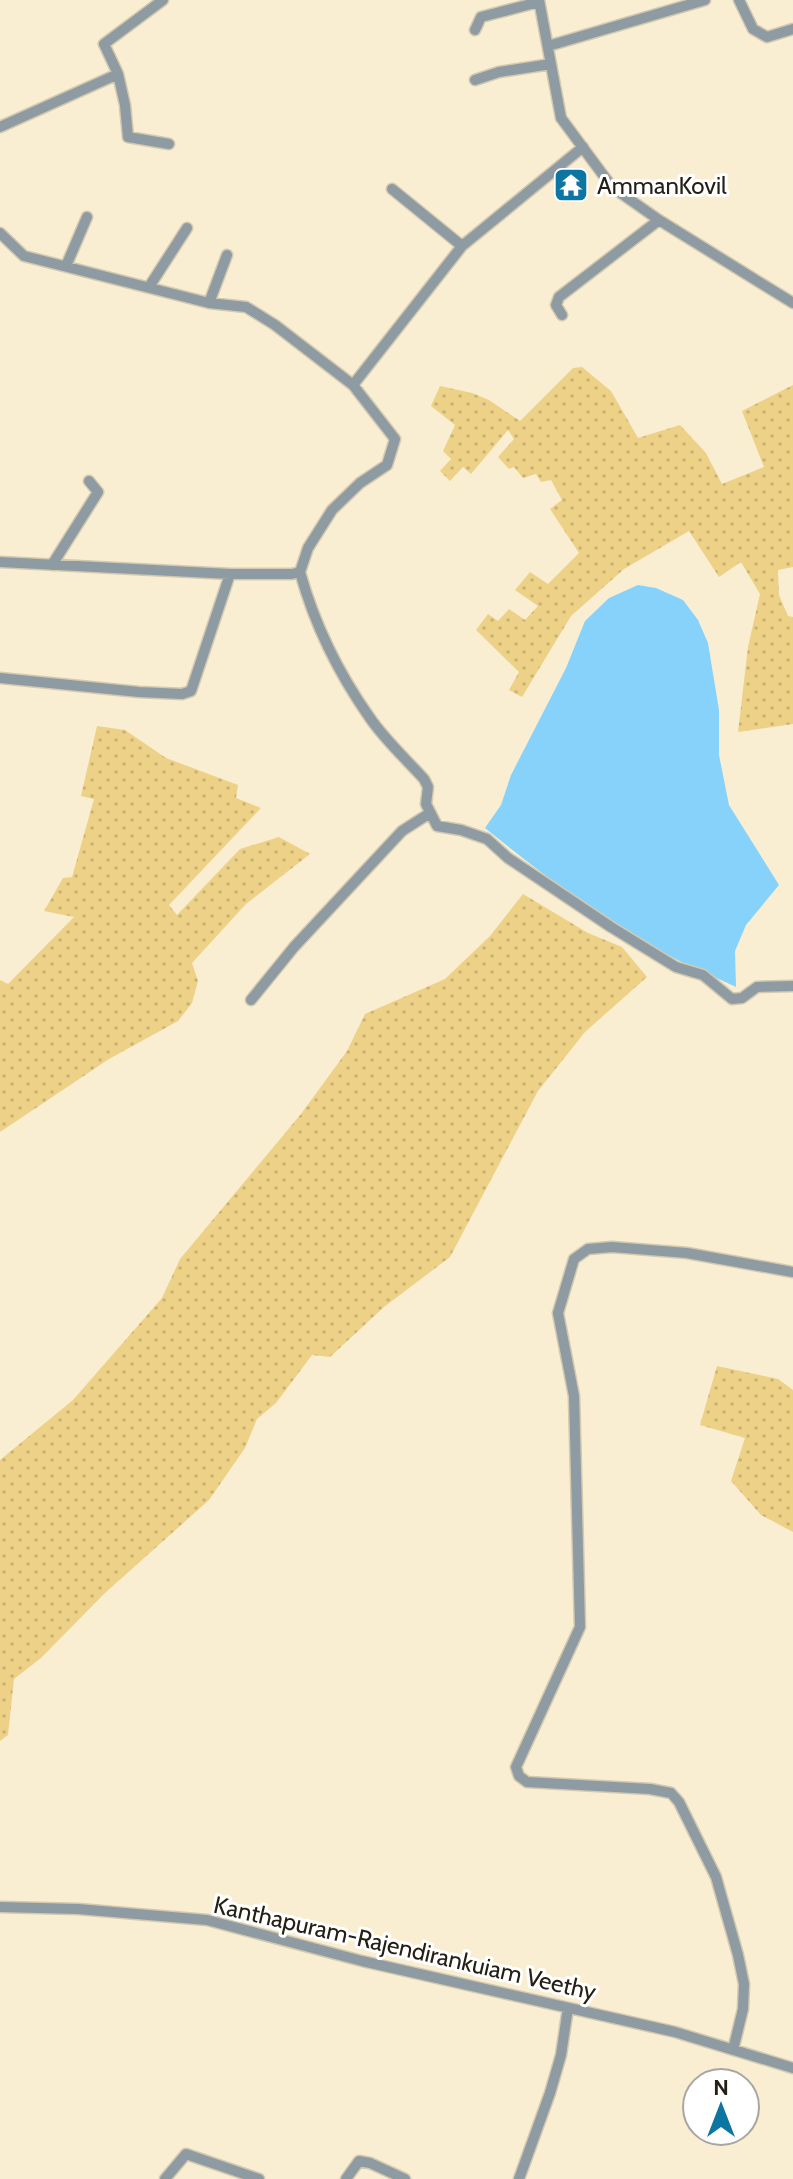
<svg xmlns="http://www.w3.org/2000/svg" width="793" height="2179" font-family="Cabin,sans-serif">
	<style>
		.grass { fill: url(#grass-dots) }
		.water { fill: #87d2fb }
		.lines { fill: none; stroke-linecap: round; stroke-linejoin: round }
		.minor-casing { stroke: #d3c9b0; stroke-width: 13 }
		.minor { stroke: #8f9ba2; stroke-width: 10 }
		.labels { text-anchor: middle; dominant-baseline: central; stroke-width: 6; stroke-linejoin: round; paint-order: stroke }
		.poi-label { font-size: 24px; fill: #242016; stroke: #fff; text-anchor: start }
		.street-label { font-size: 24px; fill: #242016; stroke: #fff }
	</style>
	<defs>
		<pattern id="grass-dots" width="8" height="8" patternUnits="userSpaceOnUse" patternTransform="scale(2)"><rect width="8" height="8" fill="#edd187"/><path d="M2 2h.1M6 6h.1" fill="none" stroke="#cbb374" stroke-width="1.8" stroke-linecap="round"/></pattern>
	</defs>
	<rect width="100%" height="100%" fill="#f9eed2"/>
	<path class="grass" d="M 582,367 L 611,391 L 638,438 L 680,425 L 706,453 L 722,484 L 764,467 L 742,411 L 793,385 L 793,567 L 778,570 L 779,595 L 788,616 L 793,617 L 793,724 L 738,732 L 748,647 L 760,594 L 741,562 L 719,577 L 689,531 L 624,569 L 571,616 L 522,697 L 509,690 L 519,672 L 476,630 L 488,614 L 498,621 L 509,609 L 525,620 L 538,606 L 515,590 L 530,572 L 548,584 L 579,553 L 550,509 L 562,500 L 551,480 L 541,482 L 536,474 L 523,478 L 514,467 L 509,469 L 498,457 L 514,439 L 508,430 L 471,474 L 463,467 L 450,481 L 440,471 L 451,459 L 443,451 L 455,425 L 431,406 L 440,386 L 472,393 L 489,400 L 520,421 L 573,368 Z
		M 97,726 L 125,730 L 166,758 L 238,785 L 236,798 L 261,808 L 169,905 L 177,915 L 240,849 L 279,837 L 310,854 L 246,904 L 192,963 L 198,981 L 192,1003 L 178,1021 L 109,1059 L 0,1132 L 0,980 L 8,984 L 74,917 L 44,911 L 63,878 L 72,877 L 94,799 L 81,796 Z
		M 523,894 L 588,933 L 622,947 L 647,977 L 585,1032 L 538,1091 L 450,1257 L 384,1307 L 330,1357 L 312,1355 L 276,1403 L 257,1419 L 245,1448 L 209,1500 L 105,1593 L 41,1658 L 14,1679 L 8,1735 L 0,1741 L 0,1460 L 73,1400 L 162,1298 L 180,1259 L 301,1114 L 347,1051 L 365,1014 L 445,979 L 490,936 Z
		M 717,1366 L 778,1379 L 793,1390 L 793,1532 L 761,1515 L 731,1481 L 745,1438 L 700,1425 Z"/>
	<path class="water" d="M 638,585 L 656,588 L 683,600 L 698,620 L 708,643 L 719,710 L 719,755 L 729,805 L 779,885 L 746,925 L 735,951 L 736,987 C 713,976 690,967 668,955 C 603,920 543,875 485,828 L 501,805 L 511,775 L 566,668 L 585,621 L 609,598 Z"/>
	<g class="lines">
		<g class="minor-casing">
			<path id="minor" d="M 539,0 L 561,118 L 612,187 L 659,220 L 793,303
				M 739,0 L 753,29 L 767,37 L 793,29
				M 475,30 L 481,17 L 539,2
				M 548,46 L 705,0
				M 118,74 L 125,105 L 128,137 L 169,144
				M 475,80 L 499,72 L 551,64
				M 0,127 L 118,74 L 104,44 L 163,0
				M 392,189 L 462,246
				M 0,233 L 24,256 L 209,303 L 246,307 L 275,325 L 353,385 L 462,246 L 583,147
				M 66,266 L 87,217
				M 149,287 L 187,228
				M 209,303 L 227,255
				M 562,315 L 556,305 L 559,297 L 659,220
				M 0,562 L 230,574 L 292,574 L 300,572 L 308,548 L 332,510 L 360,483 L 387,465 L 395,439 L 353,385
				M 52,565 L 98,492 L 89,481
				M 300,572 C 314,623 339,674 370,718 C 385,740 406,759 424,779 L 428,787 L 426,804 L 437,826 L 461,830 L 487,839 L 508,858 L 611,927 L 676,967 L 703,975 L 732,999 L 742,998 L 757,987 L 793,986
				M 0,678 L 139,692 L 182,694 L 191,691 L 230,574
				M 251,1000 L 294,947 L 402,831 L 430,813
				M 0,1907 L 78,1909 L 207,1920 L 362,1961 L 675,2032 L 793,2068
				M 733,2050 L 743,2009 L 744,1984 L 738,1955 L 716,1877 L 679,1802 L 671,1793 L 650,1789 L 527,1782 L 519,1776 L 516,1767 L 580,1627 L 574,1396 L 558,1313 L 574,1259 L 588,1249 L 612,1247 L 687,1253 L 793,1272
				M 165,2179 L 186,2154 L 259,2179
				M 346,2179 L 359,2161 L 370,2163 L 405,2179
				M 519,2179 L 550,2093 L 561,2055 L 568,2008"/>
		</g>
		<use href="#minor" class="minor"/>
	</g>
	<defs>
		<g id="temple-square" transform="scale(1.8)"><rect x="-9" y="-9" width="18" height="18" rx="4" fill="#0c75a1" stroke="#fff"/><path d="M0-6L5-2H3V0L6.5 2.5H4V6H1.5V3h-3V6H-4V2.5H-6.5L-3 0V-2H-5Z" fill="#fff"/></g>
	</defs>
	<g fill-rule="evenodd">
		<use href="#temple-square" x="571" y="185"/>
	</g>
	<g class="labels">
		<g class="poi-label">
			<text x="597" y="185">AmmanKovil</text>
		</g>
		<g class="street-label">
			<text transform="translate(405 1948) rotate(13)">Kanthapuram-Rajendirankuiam Veethy</text>
		</g>
	</g>
	<g transform="translate(721 2107)"><circle r="38" fill="#ffffff" stroke="#a7a6a2" stroke-width="2"/>
	<path d="M0-6L14 30L0 20L-14 30Z" fill="#0c75a1"/>
	<text y="-12" font-size="22" font-weight="bold" text-anchor="middle" fill="#242016">N</text>
	</g>
</svg>
